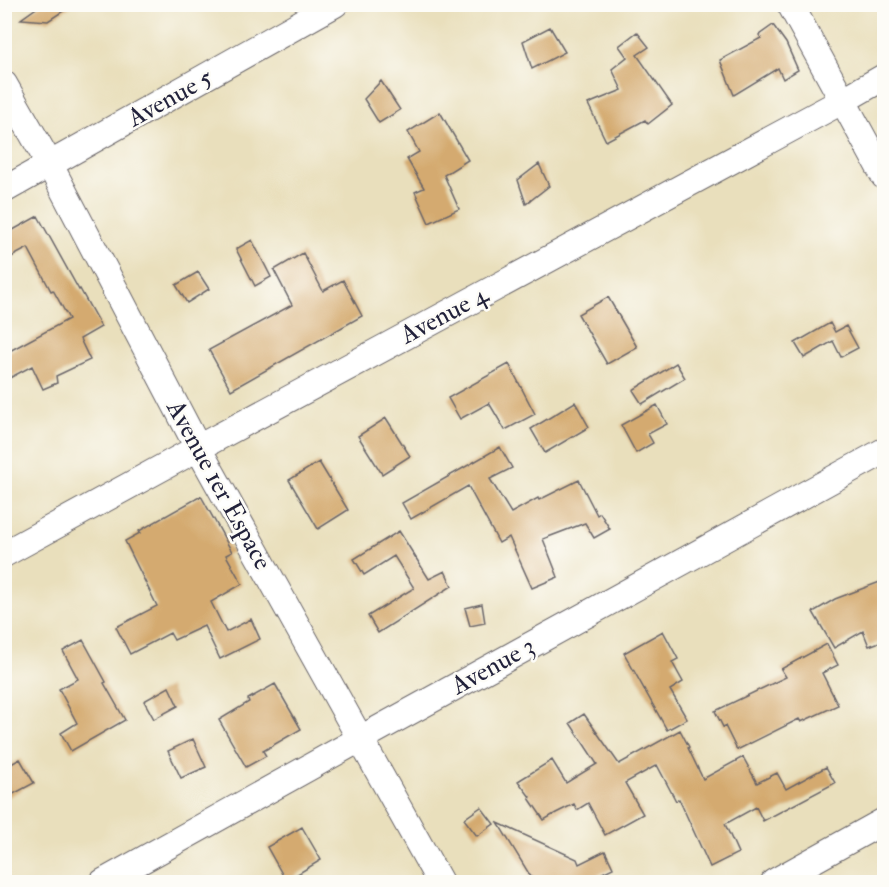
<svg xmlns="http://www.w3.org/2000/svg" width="889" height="887" font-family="'IM FELL Double Pica',serif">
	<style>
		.building { fill: #d4aa70 }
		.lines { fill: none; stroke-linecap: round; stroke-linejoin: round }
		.minor-casing { stroke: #686468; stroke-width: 28 }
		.minor { stroke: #fff; stroke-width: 26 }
		.labels { text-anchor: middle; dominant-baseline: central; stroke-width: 5; stroke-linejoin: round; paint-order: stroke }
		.street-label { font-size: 26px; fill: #22223b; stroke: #fdfcf7 }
	</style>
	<rect width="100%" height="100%" fill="#fdfcf7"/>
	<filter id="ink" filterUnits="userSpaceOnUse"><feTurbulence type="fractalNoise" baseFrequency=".0167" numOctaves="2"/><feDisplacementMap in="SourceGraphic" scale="12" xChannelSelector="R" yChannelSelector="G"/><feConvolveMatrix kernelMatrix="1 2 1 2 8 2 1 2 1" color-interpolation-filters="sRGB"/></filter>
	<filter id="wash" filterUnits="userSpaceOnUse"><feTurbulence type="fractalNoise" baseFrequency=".008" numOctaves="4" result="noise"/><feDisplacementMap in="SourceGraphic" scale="24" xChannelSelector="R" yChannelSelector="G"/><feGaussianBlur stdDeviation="1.35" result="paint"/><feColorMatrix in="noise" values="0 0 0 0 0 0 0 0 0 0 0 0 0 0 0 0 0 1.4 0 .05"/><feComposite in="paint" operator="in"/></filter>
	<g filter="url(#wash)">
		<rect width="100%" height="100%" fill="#e9dfbc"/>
		<g id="blocks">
			<path class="building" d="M 42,4 L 74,4 L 48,21 L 21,19 Z
				M 773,25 L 786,43 L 798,70 L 783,79 L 778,68 L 734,95 L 720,60 L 761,38 L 759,35 Z
				M 550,27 L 565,52 L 532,69 L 523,41 Z
				M 637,32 L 649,47 L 637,55 L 672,105 L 648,124 L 645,120 L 606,141 L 588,104 L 622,90 L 612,69 L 627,57 L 619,46 Z
				M 381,81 L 400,110 L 379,123 L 364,99 Z
				M 440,112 L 468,160 L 444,175 L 459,209 L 429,223 L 415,192 L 424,188 L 407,159 L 419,152 L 408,132 Z
				M 539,164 L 549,186 L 526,204 L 518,180 Z
				M 38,216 L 79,290 L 80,289 L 101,327 L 80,339 L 90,360 L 56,376 L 57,383 L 43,389 L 32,366 L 4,381 L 4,354 L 69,319 L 53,290 L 51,291 L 28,248 L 4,261 L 4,235 Z
				M 252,240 L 271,277 L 255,286 L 236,249 Z
				M 303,253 L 323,291 L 343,280 L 362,316 L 231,390 L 209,350 L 292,305 L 274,270 Z
				M 198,272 L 209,289 L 187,303 L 176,285 Z
				M 608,297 L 637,347 L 607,364 L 578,314 Z
				M 830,323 L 835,332 L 846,326 L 858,348 L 841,357 L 833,341 L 804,358 L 795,343 Z
				M 676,363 L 685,378 L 642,404 L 633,390 Z
				M 509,364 L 535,414 L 505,430 L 489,403 L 460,419 L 448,398 Z
				M 575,402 L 589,427 L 545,453 L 531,429 Z
				M 657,405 L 667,424 L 648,434 L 653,443 L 636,453 L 621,425 Z
				M 386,418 L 410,456 L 382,474 L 358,436 Z
				M 500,447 L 512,468 L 490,479 L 511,513 L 538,498 L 539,500 L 579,480 L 597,515 L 600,513 L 610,529 L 594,538 L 585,523 L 543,539 L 558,577 L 532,588 L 509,537 L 499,543 L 468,486 L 411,519 L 402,503 Z
				M 319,462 L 348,510 L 318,529 L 289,480 Z
				M 201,496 L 232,552 L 226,555 L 242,584 L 211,602 L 226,632 L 251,619 L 260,639 L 220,659 L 204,626 L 174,640 L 170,633 L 130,654 L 116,627 L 157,606 L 125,541 L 140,533 L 139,531 Z
				M 399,531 L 429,579 L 445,571 L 452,586 L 378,633 L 368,616 L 414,588 L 394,556 L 364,575 L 354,559 Z
				M 885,580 L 885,640 L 869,646 L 863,631 L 834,648 L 813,612 L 835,599 Z
				M 482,604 L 485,623 L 470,626 L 465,608 Z
				M 663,631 L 678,659 L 672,662 L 683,682 L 670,690 L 687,719 L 667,730 L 624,653 Z
				M 83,640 L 106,682 L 104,683 L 125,720 L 71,751 L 61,733 L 77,723 L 59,689 L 78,679 L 63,651 Z
				M 827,644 L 838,665 L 822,673 L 838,705 L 801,722 L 799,719 L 737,750 L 725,726 L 723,727 L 715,711 L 786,677 L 781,669 Z
				M 275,684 L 301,729 L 263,751 L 266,756 L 246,767 L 219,720 L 249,702 L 248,699 Z
				M 169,687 L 178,706 L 154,719 L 144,701 Z
				M 584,714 L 619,764 L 680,730 L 689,747 L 688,748 L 703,779 L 743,757 L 757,783 L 777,773 L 786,789 L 826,767 L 835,783 L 763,821 L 756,807 L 725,824 L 738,853 L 710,867 L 679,799 L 676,801 L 657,765 L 625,783 L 643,814 L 605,835 L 588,803 L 577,810 L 574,804 L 556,813 L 544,820 L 529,798 L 530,797 L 518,781 L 552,760 L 566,783 L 597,764 L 570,723 Z
				M 193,739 L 206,767 L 181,778 L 168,751 Z
				M 20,759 L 34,783 L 4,799 L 4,768 Z
				M 481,807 L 494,824 L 477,836 L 464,819 Z
				M 498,823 L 577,859 L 579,864 L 605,851 L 613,868 L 588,880 L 590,882 L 534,882 Z
				M 302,827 L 321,860 L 286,881 L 267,847 Z"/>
		</g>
	</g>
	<g filter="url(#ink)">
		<use href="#blocks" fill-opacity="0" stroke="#686468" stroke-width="1.5"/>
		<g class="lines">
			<g class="minor-casing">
				<path id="minor" d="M 790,4 L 884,176
					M 4,84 L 50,165 L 198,448 L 440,882
					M 4,190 L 335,4
					M 4,554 L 198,448 L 842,101 L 884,77
					M 103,882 L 360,739 L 884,451
					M 774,882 L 884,821"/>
			</g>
			<use href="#minor" class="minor"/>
		</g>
	</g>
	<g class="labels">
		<g class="street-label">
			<text transform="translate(170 98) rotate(-29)">Avenue 5</text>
			<text transform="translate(444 315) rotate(-28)">Avenue 4</text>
			<text transform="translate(219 485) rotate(61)">Avenue 1er Espace</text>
			<text transform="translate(493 666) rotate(-29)">Avenue 3</text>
		</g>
	</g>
	<rect width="889" height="887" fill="none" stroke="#fdfcf7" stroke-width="24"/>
</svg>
